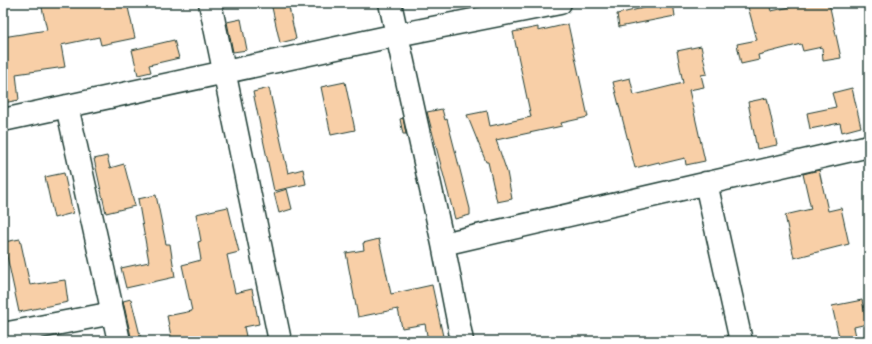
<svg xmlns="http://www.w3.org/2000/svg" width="872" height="344" font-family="Caveat,sans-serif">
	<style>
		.building { fill: #f8cfa7; stroke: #1f3d34 }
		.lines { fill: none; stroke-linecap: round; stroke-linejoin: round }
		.minor-casing { stroke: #1f3d34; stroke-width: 25 }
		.minor { stroke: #fff; stroke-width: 22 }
	</style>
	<rect width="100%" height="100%" fill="#fff"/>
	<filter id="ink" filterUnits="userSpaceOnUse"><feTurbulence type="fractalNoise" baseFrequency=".025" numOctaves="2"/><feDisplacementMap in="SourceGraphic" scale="8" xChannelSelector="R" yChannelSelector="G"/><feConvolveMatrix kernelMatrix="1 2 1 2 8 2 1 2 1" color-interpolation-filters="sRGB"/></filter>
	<g filter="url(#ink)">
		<path class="building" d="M 41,3 L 127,3 L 135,38 L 101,45 L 99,37 L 61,45 L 65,67 L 16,74 L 19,100 L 3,103 L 3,37 L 47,30 Z
			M 271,3 L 288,3 L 296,39 L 280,43 Z
			M 665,3 L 673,3 L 675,16 L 619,27 L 617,14 Z
			M 747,3 L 769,3 L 771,11 L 810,3 L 829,3 L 841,58 L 823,61 L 822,47 L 803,51 L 801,44 L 758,55 L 759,60 L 741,64 L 737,44 L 757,40 Z
			M 241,19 L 247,50 L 233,52 L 227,22 Z
			M 568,24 L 588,117 L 561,123 L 562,126 L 496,140 L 507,172 L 512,199 L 497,202 L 488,162 L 486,162 L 467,115 L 487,111 L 490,126 L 531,117 L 513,32 L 538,27 L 538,31 Z
			M 174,40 L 179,58 L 149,65 L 151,72 L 138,75 L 132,50 Z
			M 701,46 L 707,74 L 701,75 L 704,87 L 689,90 L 705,161 L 686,165 L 685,158 L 660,164 L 659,162 L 635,168 L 613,82 L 630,78 L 634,95 L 683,83 L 677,51 Z
			M 345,82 L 355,130 L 331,135 L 321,87 Z
			M 269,88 L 288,173 L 303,169 L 306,184 L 274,191 L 253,92 Z
			M 852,88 L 861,127 L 842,132 L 840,123 L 810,129 L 807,113 L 836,107 L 832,93 Z
			M 767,98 L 777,145 L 757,149 L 748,102 Z
			M 442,109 L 445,120 L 447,119 L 470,209 L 470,215 L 455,219 L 427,112 Z
			M 403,118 L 406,134 L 403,134 L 400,119 Z
			M 107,156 L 110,168 L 124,164 L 135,206 L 106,213 L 94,159 Z
			M 819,170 L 828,211 L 841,208 L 849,244 L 794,258 L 785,215 L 811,209 L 803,174 Z
			M 64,173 L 73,213 L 54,218 L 45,177 Z
			M 287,189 L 292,209 L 279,213 L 274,193 Z
			M 156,195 L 166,244 L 170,244 L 175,277 L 126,288 L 121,268 L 149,262 L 138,199 Z
			M 228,207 L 239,252 L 227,255 L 235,293 L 252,289 L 259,324 L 244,327 L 247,341 L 172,341 L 167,316 L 192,311 L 182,265 L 201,260 L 198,242 L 201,241 L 196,214 Z
			M 20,239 L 30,285 L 65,280 L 68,302 L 19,312 L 4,242 Z
			M 379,239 L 391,294 L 432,285 L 444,341 L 428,341 L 425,324 L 402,328 L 398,309 L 358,317 L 346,253 L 364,250 L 363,243 Z
			M 131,299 L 141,339 L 132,341 L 123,301 Z
			M 862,300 L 867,324 L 854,327 L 857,341 L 840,341 L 832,306 Z"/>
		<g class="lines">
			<g class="minor-casing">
				<path id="minor" d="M 210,3 L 280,341
					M 390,3 L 443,244 L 462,341
					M 67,106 L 119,341
					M 3,120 L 397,35 L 560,3
					M 706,183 L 741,341
					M 443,244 L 869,146
					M 3,334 L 113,313"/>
			</g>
			<use href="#minor" class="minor"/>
		</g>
	</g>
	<rect width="872" height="344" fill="none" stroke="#fff" stroke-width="16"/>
	<rect x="8" y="8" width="856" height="328" fill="none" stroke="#1f3d34" stroke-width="1.5" filter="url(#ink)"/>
</svg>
